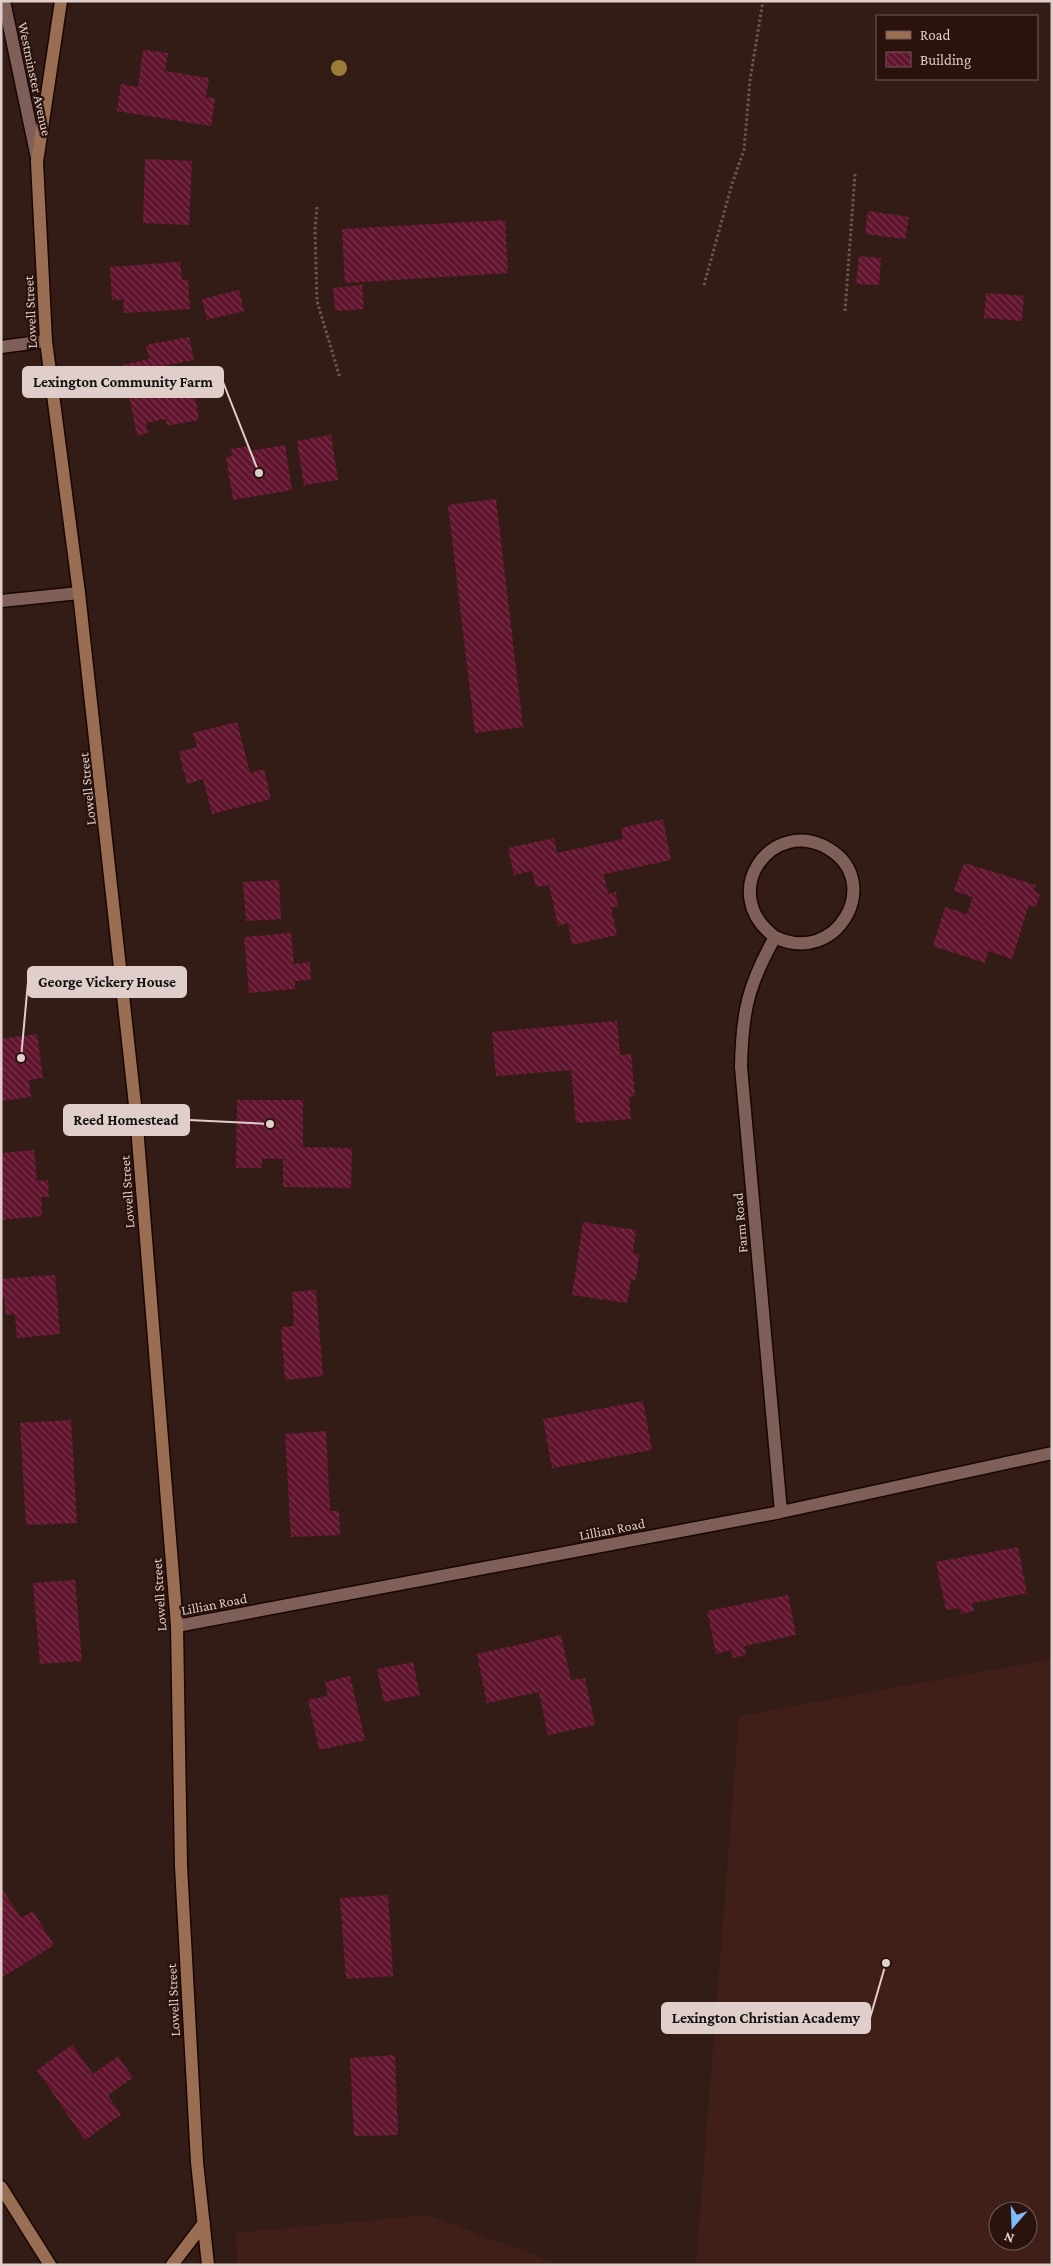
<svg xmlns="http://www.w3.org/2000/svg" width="1053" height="2266" font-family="'Crimson Pro',serif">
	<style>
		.built { fill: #3f1f18; fill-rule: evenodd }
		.building { fill: url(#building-back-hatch) }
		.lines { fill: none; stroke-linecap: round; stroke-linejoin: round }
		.minor-casing { stroke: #1a0502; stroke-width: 15 }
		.secondary-casing { stroke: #1a0502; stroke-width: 15 }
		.path { stroke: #6c5650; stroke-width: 3; stroke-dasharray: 2.5 2.5; stroke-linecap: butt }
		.minor { stroke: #7e6059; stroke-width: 12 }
		.secondary { stroke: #996e52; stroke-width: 12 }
		.tree { fill: #9a7c38 }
		.labels { text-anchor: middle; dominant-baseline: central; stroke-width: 4.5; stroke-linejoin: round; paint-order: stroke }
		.street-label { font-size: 14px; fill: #dfcec9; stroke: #2a120d }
		.leader { fill: none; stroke: #dfcec9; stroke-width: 2 }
		.callout-dot { fill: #dfcec9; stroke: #2a120d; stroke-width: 2 }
		.callout { fill: #dfcec9; stroke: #dfcec9; stroke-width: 2 }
		.callout-label { font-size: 15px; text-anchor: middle; font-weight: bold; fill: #111 }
	</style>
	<defs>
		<pattern id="building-back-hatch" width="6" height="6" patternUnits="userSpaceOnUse" patternTransform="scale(1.25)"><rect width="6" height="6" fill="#60142d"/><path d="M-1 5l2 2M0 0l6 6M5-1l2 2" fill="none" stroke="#76354a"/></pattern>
	</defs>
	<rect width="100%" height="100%" fill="#341c16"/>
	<path class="built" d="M 1052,1659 L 1052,2265 L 696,2265 L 739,1716 ZM 998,2211 L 1028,2211 L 1028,2241 L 998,2241 Z
		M 428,2215 L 560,2265 L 237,2265 L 236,2233 Z"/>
	<path class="building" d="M 143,50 L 168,53 L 165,71 L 209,78 L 206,97 L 215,98 L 211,126 L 117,111 L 121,84 L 138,87 Z
		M 145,159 L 192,161 L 189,225 L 143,223 Z
		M 868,211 L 909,217 L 905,239 L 865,234 Z
		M 505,220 L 508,273 L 345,283 L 342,229 Z
		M 859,256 L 881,258 L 879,285 L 856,284 Z
		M 180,262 L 182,280 L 188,279 L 190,309 L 124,313 L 123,299 L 112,300 L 110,267 Z
		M 362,285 L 364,309 L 335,311 L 333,288 Z
		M 239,290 L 244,311 L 207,320 L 202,299 Z
		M 986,293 L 1024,296 L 1022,321 L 984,318 Z
		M 189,337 L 194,360 L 157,367 L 163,396 L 194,390 L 199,420 L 167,426 L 166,419 L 146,423 L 148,433 L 137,436 L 123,365 L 149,359 L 146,345 Z
		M 331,435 L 338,480 L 304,485 L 297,441 Z
		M 285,445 L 292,490 L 233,500 L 226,457 L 232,456 L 231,449 L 249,446 L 249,451 Z
		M 496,499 L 523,727 L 475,733 L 448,505 Z
		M 237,722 L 250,773 L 264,769 L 271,799 L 212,814 L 203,779 L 187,784 L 179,752 L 197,747 L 193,733 Z
		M 663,819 L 671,860 L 604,874 L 608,894 L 616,892 L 618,906 L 611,908 L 617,935 L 572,945 L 568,923 L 558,926 L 549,885 L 536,887 L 532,871 L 514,875 L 508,848 L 554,838 L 557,853 L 623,839 L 621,828 Z
		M 964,863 L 1036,885 L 1034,891 L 1040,894 L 1036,907 L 1029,905 L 1012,959 L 988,951 L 985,963 L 933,946 L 945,907 L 967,914 L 973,897 L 954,891 Z
		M 279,880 L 281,919 L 246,921 L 243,882 Z
		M 291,933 L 294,964 L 310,962 L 311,980 L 295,981 L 295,989 L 249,993 L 244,937 Z
		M 617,1021 L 620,1055 L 631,1054 L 635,1096 L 629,1097 L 631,1119 L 576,1123 L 571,1070 L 496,1076 L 492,1032 Z
		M 37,1034 L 43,1078 L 29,1080 L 31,1097 L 1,1101 L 1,1039 Z
		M 237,1100 L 303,1100 L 303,1147 L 352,1148 L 351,1188 L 283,1187 L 283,1159 L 262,1159 L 262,1168 L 236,1168 Z
		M 34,1150 L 37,1181 L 48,1180 L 49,1197 L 41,1197 L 42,1216 L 1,1220 L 2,1153 Z
		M 583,1222 L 636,1230 L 633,1253 L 639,1254 L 636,1280 L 631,1279 L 627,1303 L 572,1295 Z
		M 55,1275 L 60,1334 L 17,1338 L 15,1314 L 6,1315 L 4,1298 L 1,1299 L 1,1279 Z
		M 316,1290 L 323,1376 L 285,1380 L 281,1327 L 294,1326 L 292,1292 Z
		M 643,1401 L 652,1450 L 552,1468 L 543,1419 Z
		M 71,1420 L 77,1523 L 26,1525 L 20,1423 Z
		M 326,1431 L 330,1511 L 339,1511 L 340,1535 L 291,1537 L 285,1434 Z
		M 1018,1547 L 1027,1593 L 972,1603 L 974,1611 L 961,1614 L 960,1608 L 946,1610 L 936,1562 Z
		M 75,1580 L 82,1661 L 40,1664 L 33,1583 Z
		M 788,1595 L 796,1635 L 744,1646 L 746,1655 L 733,1658 L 731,1650 L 716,1654 L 707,1611 Z
		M 561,1635 L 571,1680 L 585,1678 L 595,1725 L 548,1735 L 539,1692 L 487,1703 L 477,1654 Z
		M 413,1662 L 420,1695 L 384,1702 L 377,1669 Z
		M 350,1676 L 365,1740 L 319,1750 L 308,1700 L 328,1696 L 325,1682 Z
		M 1,1887 L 21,1918 L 33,1911 L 54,1945 L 1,1978 Z
		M 388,1895 L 393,1976 L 346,1979 L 340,1898 Z
		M 72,2045 L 93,2074 L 118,2056 L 133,2078 L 108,2095 L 121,2115 L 85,2140 L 37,2070 Z
		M 395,2055 L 398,2135 L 354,2136 L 350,2058 Z"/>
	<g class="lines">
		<g class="minor-casing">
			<path id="minor" d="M 4,1 L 37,158
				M 1,347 L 46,341
				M 1,601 L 79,593
				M 775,937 C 716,893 772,815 829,849 C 884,882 837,967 775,937 C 748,985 742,1012 741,1067 L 781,1512
				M 177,1626 L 781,1512 L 1052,1453"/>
		</g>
		<g class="secondary-casing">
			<path id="secondary" d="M 61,1 L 37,162 L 46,341 L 79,593 L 136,1114 L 177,1626 L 181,1866 L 197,2162 L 208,2265
				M 1,2187 L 50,2265
				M 172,2265 L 204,2223"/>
		</g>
		<path class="path" d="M 317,207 L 315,230 L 317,301 L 340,378
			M 704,285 L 732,184 L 744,150 L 750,80 L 763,1
			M 845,311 L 855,174"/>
		<use href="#minor" class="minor"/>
		<use href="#secondary" class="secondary"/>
	</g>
	<circle class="tree" cx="339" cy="68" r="8"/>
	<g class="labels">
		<g class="street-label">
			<text transform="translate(35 79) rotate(78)">Westminster Avenue</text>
			<text transform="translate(30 312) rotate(-93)">Lowell Street</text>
			<text transform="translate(87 789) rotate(-96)">Lowell Street</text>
			<text transform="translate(127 1192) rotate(-94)">Lowell Street</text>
			<text transform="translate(740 1223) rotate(-95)">Farm Road</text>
			<text transform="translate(612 1529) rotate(-11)">Lillian Road</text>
			<text transform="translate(159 1595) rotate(-94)">Lowell Street</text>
			<text transform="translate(214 1604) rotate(-11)">Lillian Road</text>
			<text transform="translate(173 2000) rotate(-93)">Lowell Street</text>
		</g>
	</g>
	<path class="leader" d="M259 473L223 382M21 1058L28 982M270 1124L189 1120M886 1963L870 2018"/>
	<g class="callout-dot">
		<circle cx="259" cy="473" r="5"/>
		<circle cx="21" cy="1058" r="5"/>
		<circle cx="270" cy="1124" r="5"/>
		<circle cx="886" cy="1963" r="5"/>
	</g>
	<g class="callout">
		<rect x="23" y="367" width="200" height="30" rx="5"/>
		<rect x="28" y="967" width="158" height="30" rx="5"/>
		<rect x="64" y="1105" width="125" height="30" rx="5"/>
		<rect x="662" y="2003" width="208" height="30" rx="5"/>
	</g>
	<g class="callout-label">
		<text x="123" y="387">Lexington Community Farm</text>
		<text x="107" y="987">George Vickery House</text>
		<text x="126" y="1125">Reed Homestead</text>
		<text x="766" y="2023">Lexington Christian Academy</text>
	</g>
	<rect width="1053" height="2266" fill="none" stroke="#dfcec9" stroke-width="5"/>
	<rect x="876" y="15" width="162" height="65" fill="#2a120d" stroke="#725d58"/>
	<rect x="886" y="31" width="25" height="8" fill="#996e52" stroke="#725d58"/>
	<text x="920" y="40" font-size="15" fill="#dfcec9">Road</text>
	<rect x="886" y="52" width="25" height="15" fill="url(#building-back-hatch)" stroke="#725d58"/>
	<text x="920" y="65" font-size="15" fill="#dfcec9">Building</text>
	<g transform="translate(1013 2226) rotate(199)"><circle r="24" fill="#2a120d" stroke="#725d58"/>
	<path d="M0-4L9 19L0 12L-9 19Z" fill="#81bcfa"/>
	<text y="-8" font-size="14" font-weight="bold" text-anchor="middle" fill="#dfcec9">N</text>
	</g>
</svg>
